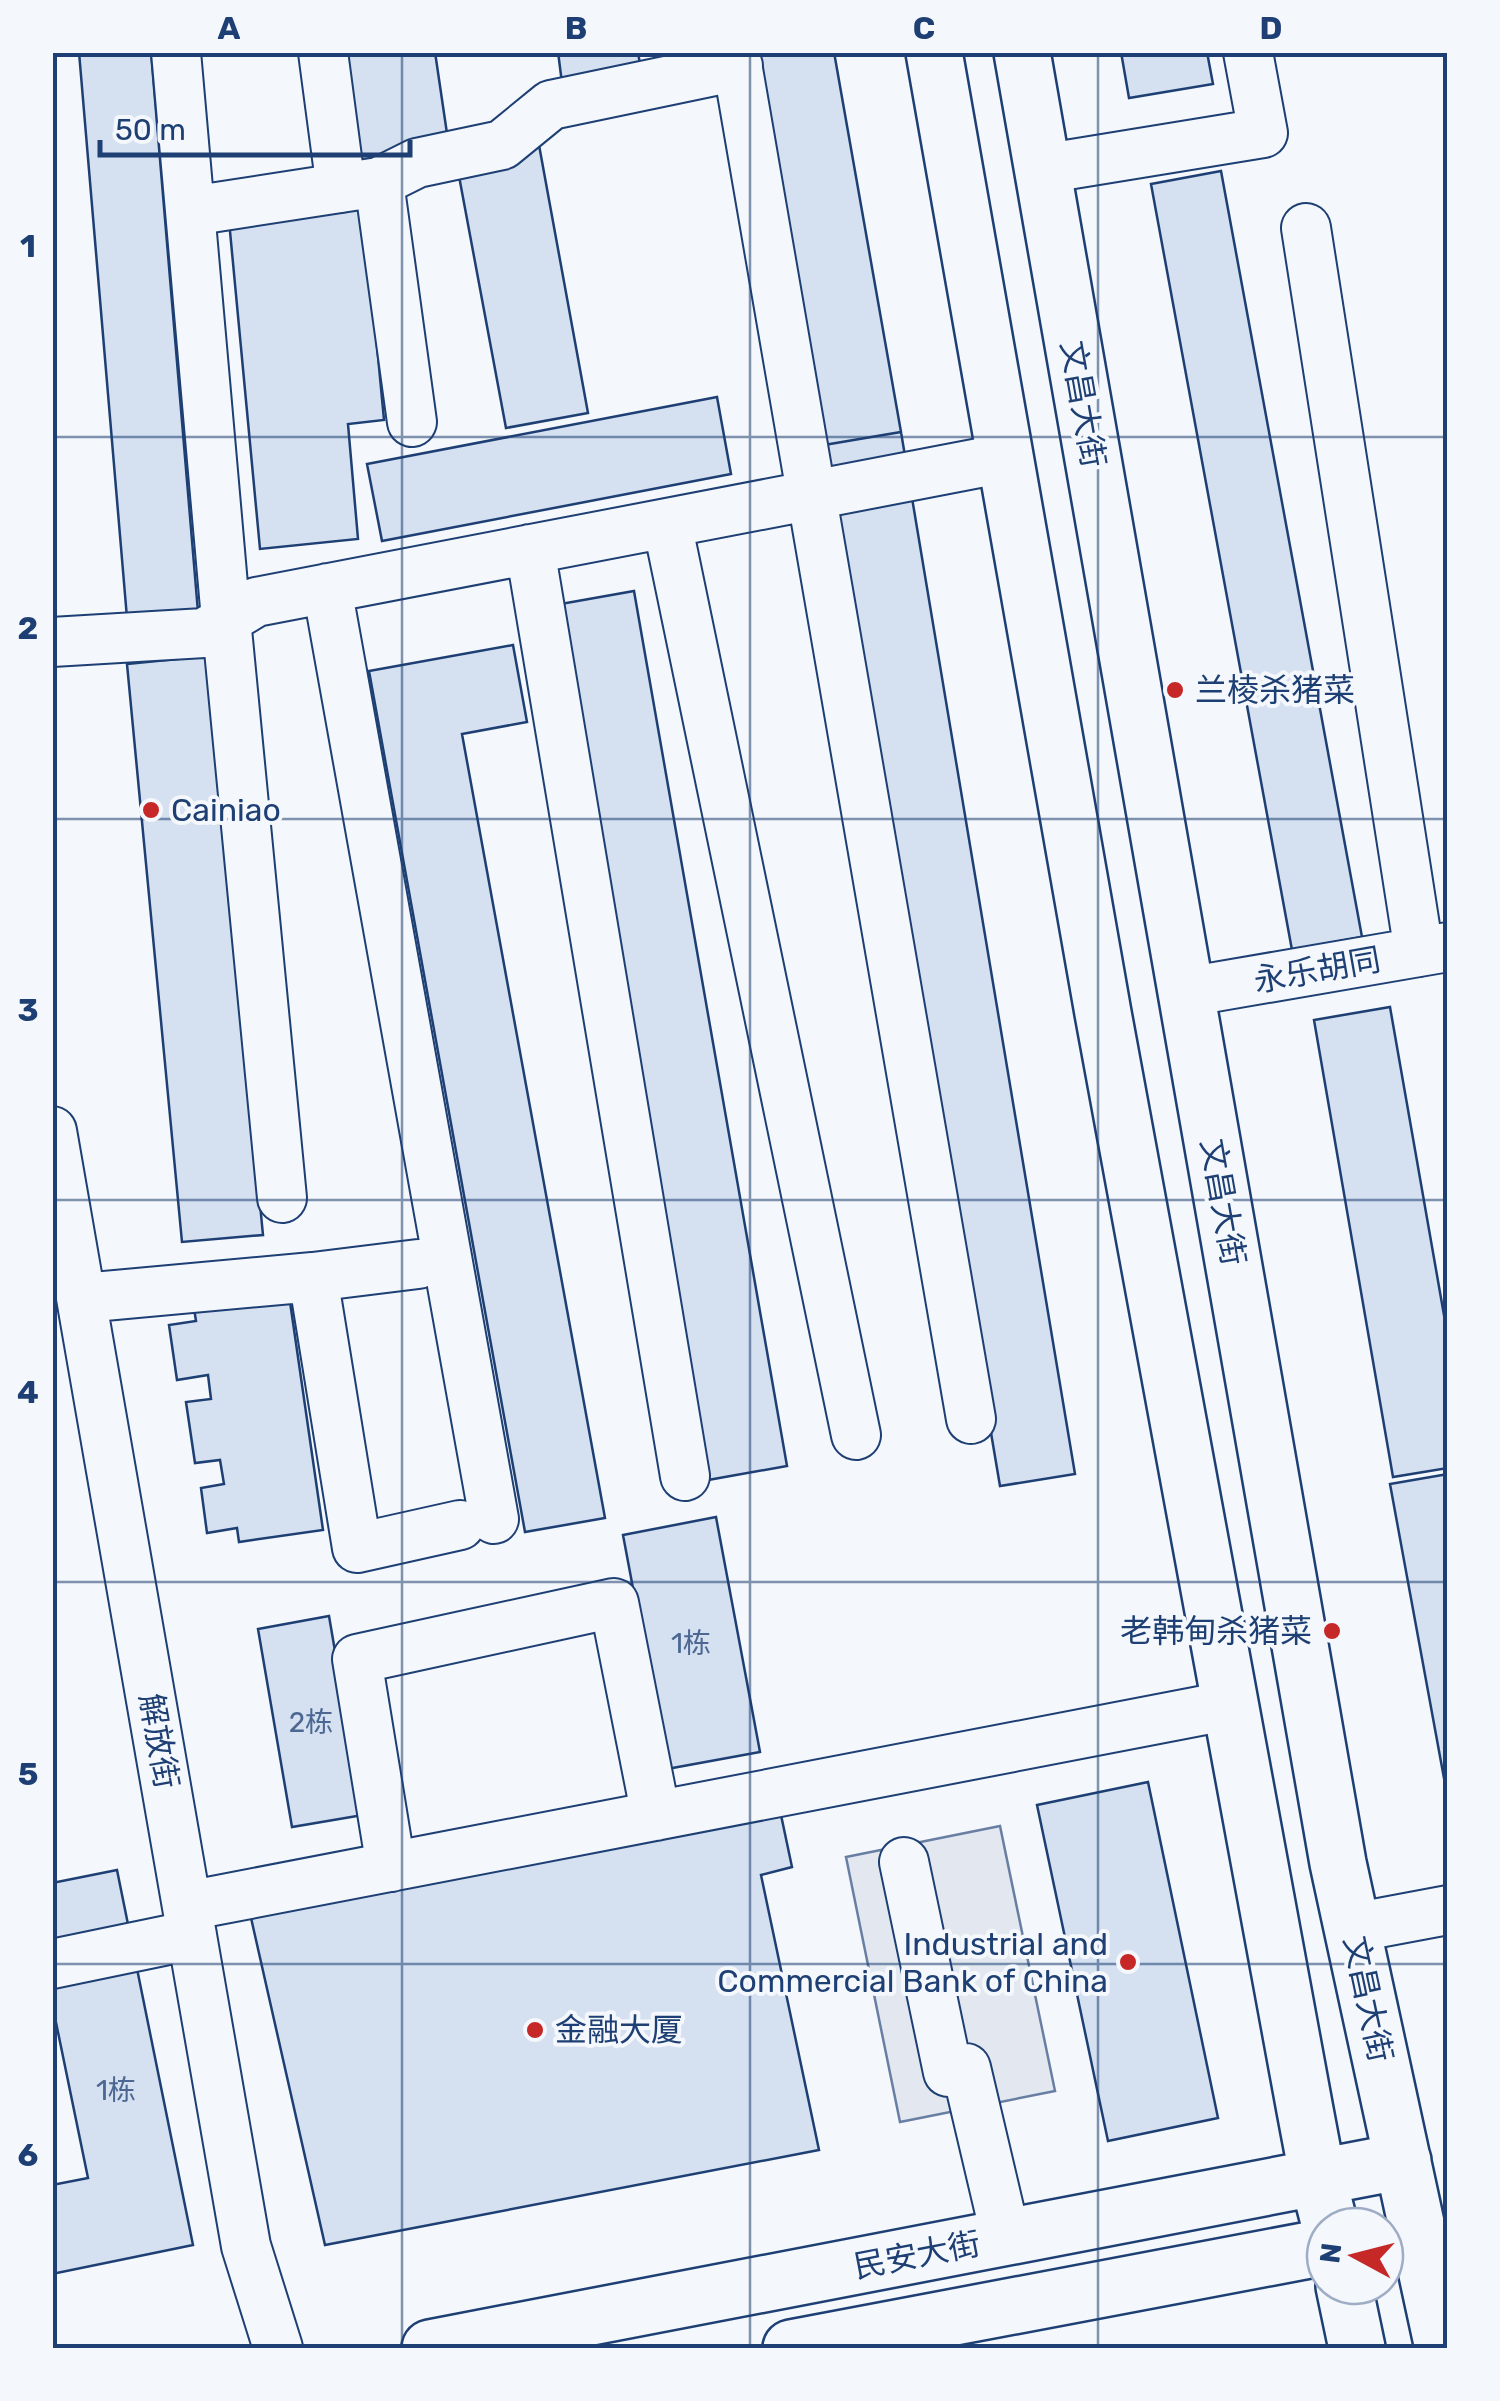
<svg xmlns="http://www.w3.org/2000/svg" width="1500" height="2401" font-family="Rubik,'Noto Sans SC',sans-serif">
	<style>
		.parking { fill: #e3e8f0; stroke: #687fa3; stroke-width: 2.5 }
		.building { fill: #d5e0f0; stroke: #1d3f73; stroke-width: 2.5 }
		.lines { fill: none; stroke-linecap: round; stroke-linejoin: round }
		.minor-casing { stroke: #1d3f73; stroke-width: 52 }
		.major-casing { stroke: #1d3f73; stroke-width: 60 }
		.minor { stroke: #f4f7fb; stroke-width: 48 }
		.major { stroke: #f4f7fb; stroke-width: 55 }
		.grid { fill: none; stroke: #1d3f73; stroke-width: 2.5; stroke-opacity: 0.55 }
		.poi-dot { fill: #c62828; stroke: #f4f7fb; stroke-width: 4 }
		.labels { text-anchor: middle; dominant-baseline: central; stroke-width: 8; stroke-linejoin: round; paint-order: stroke }
		.number-label { font-size: 28px; fill: #4b6792 }
		.street-label { font-size: 32px; fill: #1d3f73; stroke: #f4f7fb }
		.poi-label { font-size: 32px; fill: #1d3f73; stroke: #f4f7fb; text-anchor: start }
		.neatline { fill: none; stroke: #1d3f73; stroke-width: 4 }
		.grid-label { font-size: 32px; text-anchor: middle; font-weight: bold; fill: #1d3f73 }
	</style>
	<rect width="100%" height="100%" fill="#f4f7fb"/>
	<path class="parking" d="M 1000,1826 L 1055,2091 L 900,2122 L 846,1857 Z"/>
	<path class="building" d="M 79,52 L 151,52 L 198,612 L 127,618 Z
		M 345,52 L 435,52 L 449,147 L 360,160 Z
		M 558,52 L 638,52 L 641,71 L 562,83 Z
		M 755,52 L 834,52 L 901,432 L 824,445 Z
		M 1121,52 L 1207,52 L 1213,84 L 1129,98 Z
		M 539,145 L 588,413 L 506,428 L 456,160 Z
		M 1221,171 L 1362,937 L 1292,950 L 1151,184 Z
		M 363,197 L 384,420 L 348,424 L 358,539 L 260,549 L 228,210 Z
		M 717,397 L 731,474 L 382,541 L 367,464 Z
		M 901,432 L 1075,1474 L 1000,1486 L 824,445 Z
		M 634,591 L 787,1466 L 708,1480 L 555,605 Z
		M 513,645 L 527,722 L 462,734 L 605,1518 L 525,1532 L 369,671 Z
		M 207,656 L 263,1235 L 182,1242 L 127,664 Z
		M 1390,1007 L 1448,1338 L 1448,1468 L 1393,1477 L 1314,1020 Z
		M 288,1288 L 323,1530 L 239,1542 L 237,1528 L 207,1533 L 201,1488 L 224,1484 L 220,1460 L 195,1463 L 186,1402 L 211,1399 L 208,1375 L 177,1380 L 169,1325 L 196,1321 L 193,1302 Z
		M 1448,1474 L 1448,1800 L 1390,1484 Z
		M 716,1517 L 760,1752 L 667,1769 L 623,1535 Z
		M 329,1616 L 363,1815 L 292,1827 L 258,1629 Z
		M 1148,1782 L 1218,2118 L 1108,2141 L 1037,1805 Z
		M 781,1815 L 792,1867 L 761,1875 L 819,2150 L 325,2245 L 249,1909 Z
		M 117,1870 L 193,2245 L 52,2274 L 52,2185 L 88,2178 L 52,2003 L 52,1883 Z"/>
	<g class="lines">
		<g class="minor-casing">
			<path id="minor" d="M 176,52 L 226,619 L 282,1198
				M 323,52 L 341,188
				M 735,52 L 971,1419
				M 1042,169 L 1263,133 L 1248,52
				M 379,182 L 417,163 L 502,145 L 551,105 L 738,66
				M 191,211 L 379,182 L 412,422
				M 1306,228 L 1419,952
				M 667,523 L 856,1435
				M 530,549 L 685,1476
				M 327,588 L 494,1519
				M 52,642 L 204,633 L 256,602 L 1005,458
				M 1186,992 L 1448,947
				M 52,1131 L 246,2246 L 278,2348
				M 313,1277 L 357,1548 L 460,1525
				M 82,1298 L 313,1277 L 418,1264
				M 904,1862 L 948,2072 L 966,2068 L 1006,2238
				M 391,1867 L 357,1659 L 614,1603 L 656,1816
				M 187,1906 L 1231,1705
				M 1352,1928 L 1448,1910
				M 52,1964 L 192,1935"/>
		</g>
		<g class="major-casing">
			<path id="major" d="M 934,52 L 1103,1013 L 1305,2110 L 1318,2179 L 1330,2226
				M 1022,52 L 1338,1863 L 1443,2348
				M 1344,2286 L 1357,2348
				M 430,2348 L 1403,2161
				M 791,2348 L 1325,2247"/>
		</g>
		<use href="#minor" class="minor"/>
		<use href="#major" class="major"/>
	</g>
	<path class="grid" d="M 402,52 L 402,2348M 750,52 L 750,2348M 1098,52 L 1098,2348M 52,437 L 1448,437M 52,819 L 1448,819M 52,1200 L 1448,1200M 52,1582 L 1448,1582M 52,1964 L 1448,1964"/>
	<g class="poi-dot">
		<circle cx="1175" cy="690" r="10"/>
		<circle cx="151" cy="810" r="10"/>
		<circle cx="1332" cy="1631" r="10"/>
		<circle cx="1128" cy="1962" r="10"/>
		<circle cx="535" cy="2030" r="10"/>
	</g>
	<g class="labels">
		<g class="number-label">
			<text x="691" y="1643">1栋</text>
			<text x="311" y="1722">2栋</text>
			<text x="116" y="2090">1栋</text>
		</g>
		<g class="street-label">
			<text transform="translate(1083 404) rotate(80)">文昌大街</text>
			<text transform="translate(1317 970) rotate(-10)">永乐胡同</text>
			<text transform="translate(1223 1202) rotate(80)">文昌大街</text>
			<text transform="translate(159 1741) rotate(80)">解放街</text>
			<text transform="translate(1368 1999) rotate(78)">文昌大街</text>
			<text transform="translate(917 2255) rotate(-11)">民安大街</text>
		</g>
		<g class="poi-label">
			<text x="1195" y="690">兰棱杀猪菜</text>
			<text x="171" y="810">Cainiao</text>
			<text x="1312" y="1631" text-anchor="end">老韩甸杀猪菜</text>
			<text x="1108" y="1944" text-anchor="end">Industrial and<tspan x="1108" dy="37">Commercial Bank of China</tspan></text>
			<text x="555" y="2030">金融大厦</text>
		</g>
	</g>
	<rect width="1500" height="2401" fill="none" stroke="#f4f7fb" stroke-width="110"/>
	<g transform="translate(1355 2256) rotate(277)"><circle r="48" fill="#f4f7fb" stroke="#9eadc5" stroke-width="2.5"/>
	<path d="M0-8L18 38L0 25L-18 38Z" fill="#c62828"/>
	<text y="-15" font-size="28" font-weight="bold" text-anchor="middle" fill="#1d3f73">N</text>
	</g>
	<path d="M100 140v15h310v-15" fill="none" stroke="#1d3f73" stroke-width="5"/>
	<text x="115" y="140" font-size="30" fill="#1d3f73" stroke="#f4f7fb" stroke-width="8" paint-order="stroke">50 m</text>
	<rect x="55" y="55" width="1390" height="2291" class="neatline"/>
	<g class="grid-label">
		<text x="229" y="39">A</text>
		<text x="576" y="39">B</text>
		<text x="924" y="39">C</text>
		<text x="1271" y="39">D</text>
		<text x="28" y="257">1</text>
		<text x="28" y="639">2</text>
		<text x="28" y="1021">3</text>
		<text x="28" y="1403">4</text>
		<text x="28" y="1785">5</text>
		<text x="28" y="2166">6</text>
	</g>
</svg>
